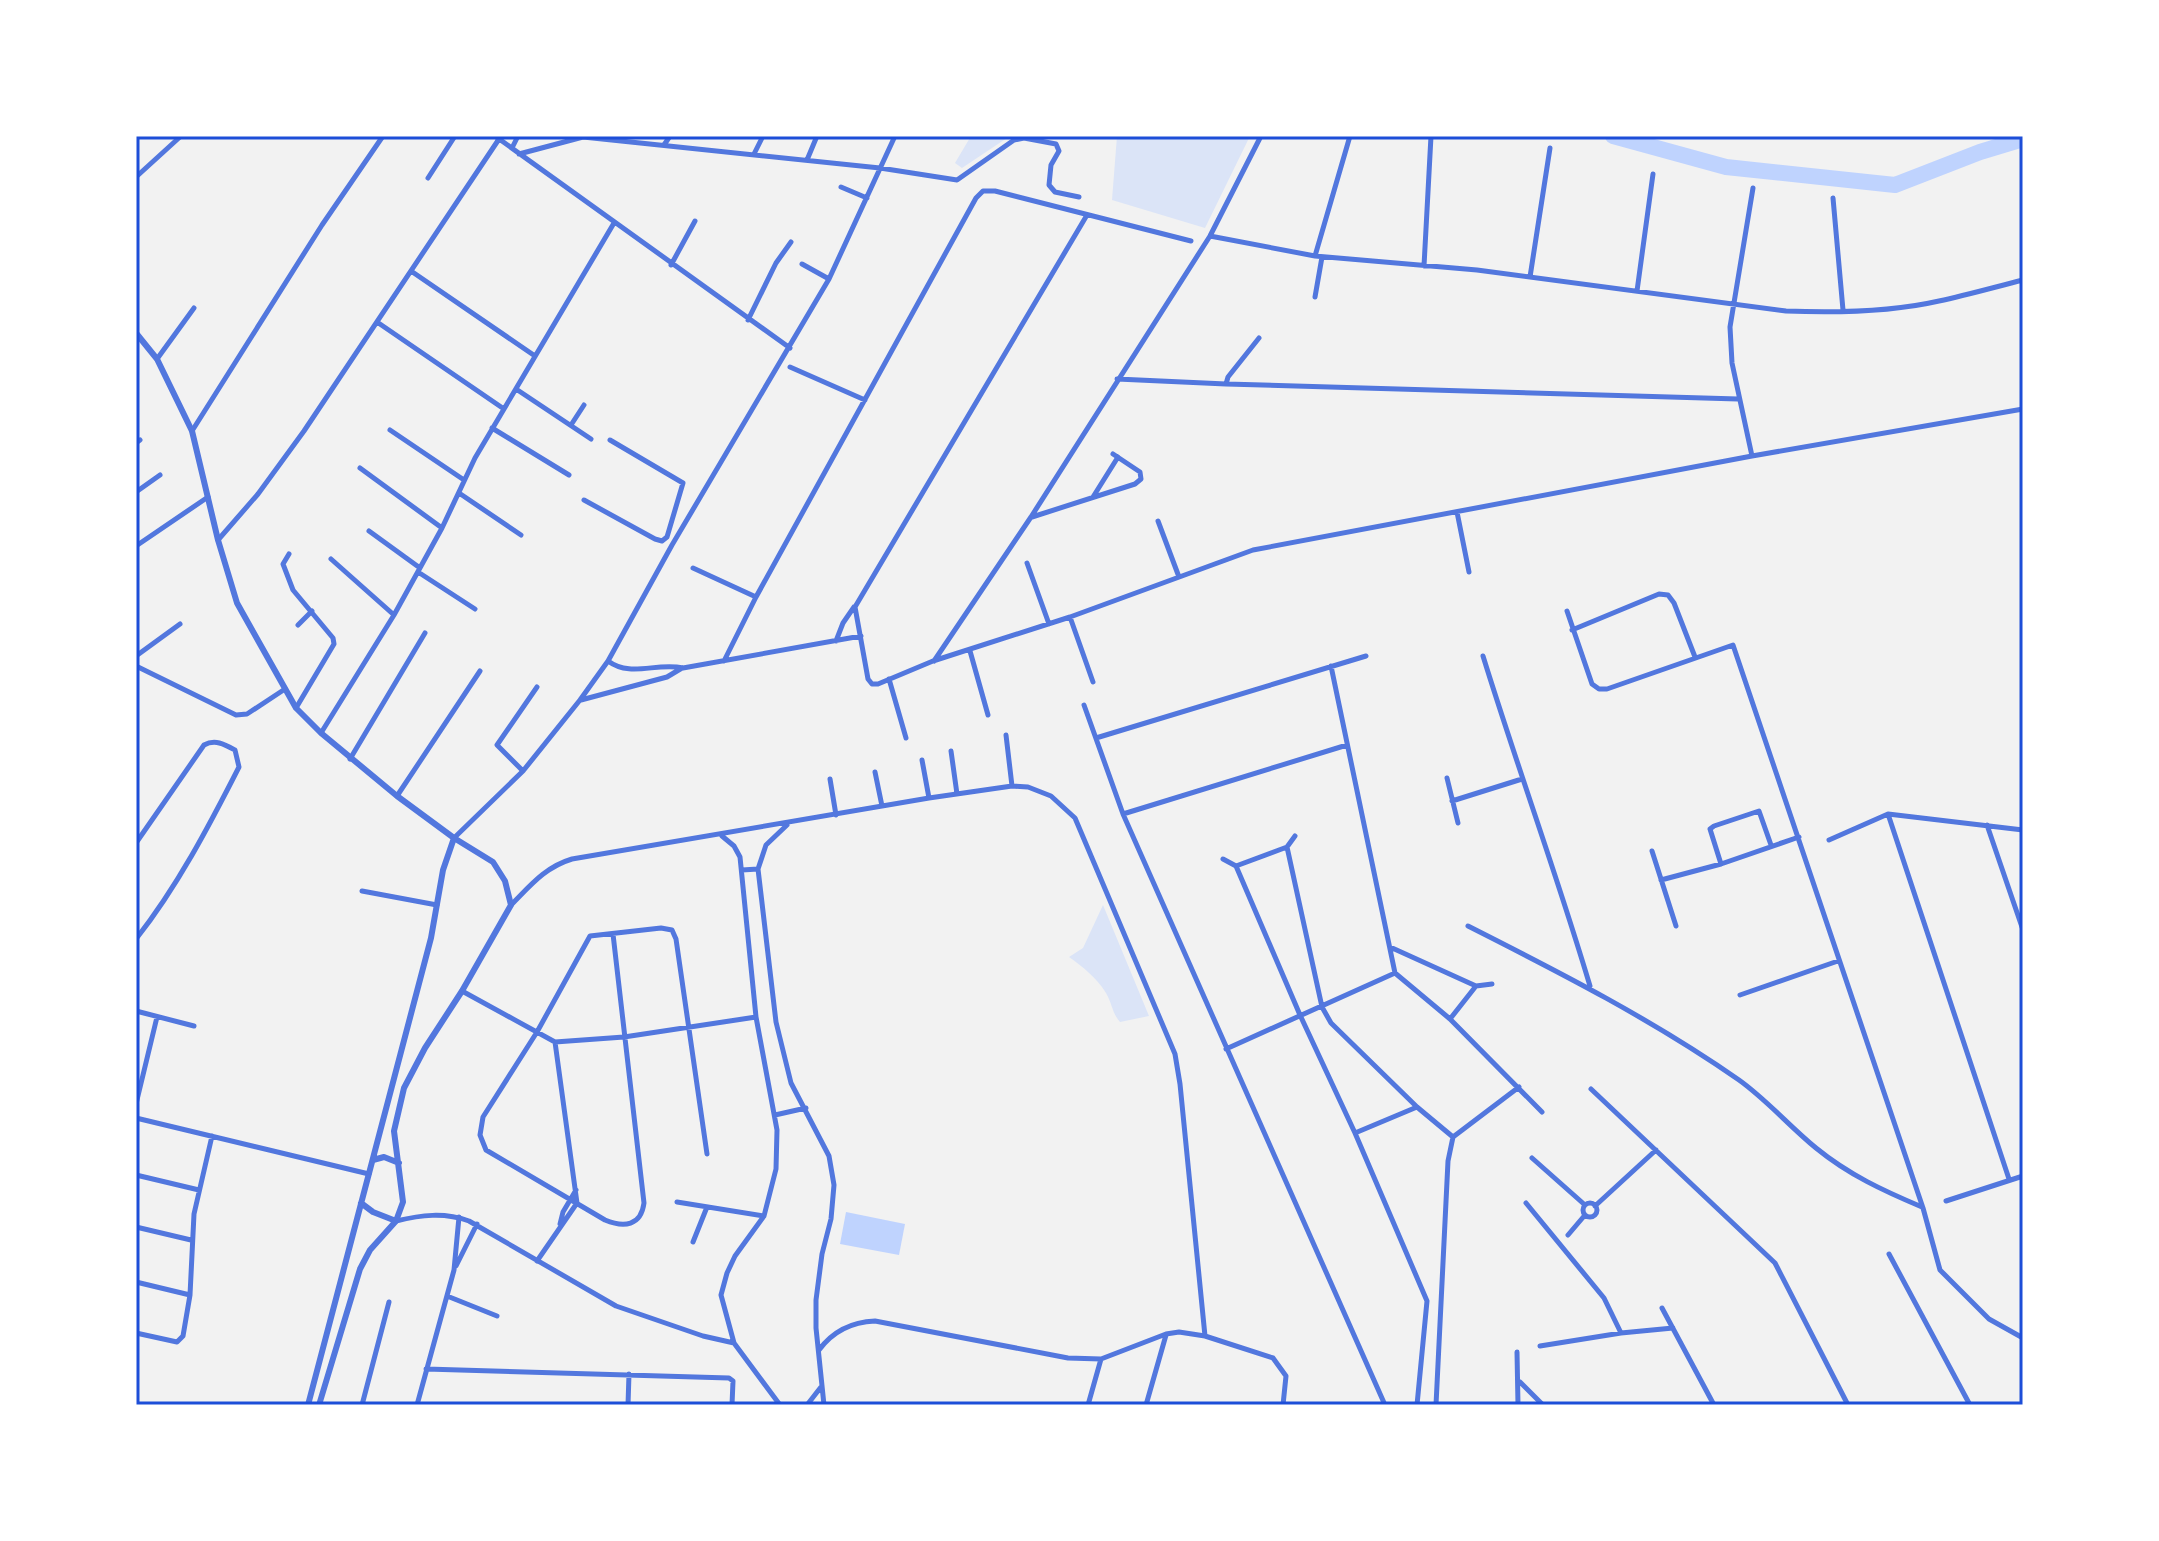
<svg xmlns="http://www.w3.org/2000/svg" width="2159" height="1541" font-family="'Nunito Sans',sans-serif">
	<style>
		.green { fill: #dbe4f7 }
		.water { fill: #bfd3fe }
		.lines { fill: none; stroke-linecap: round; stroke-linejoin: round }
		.river { stroke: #bfd3fe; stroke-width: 16 }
		.minor { stroke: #5277de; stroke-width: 5 }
		.tertiary { stroke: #5277de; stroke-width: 6 }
		.neatline { fill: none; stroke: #1d4ed8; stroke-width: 3 }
	</style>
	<rect width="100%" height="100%" fill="#f2f2f2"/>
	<path class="green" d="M 971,136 L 1010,136 L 962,168 L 955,163 Z
		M 1117,136 L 1250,136 L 1205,228 L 1112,200 Z
		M 1103,905 L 1149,1016 L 1120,1022 C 1112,1013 1112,1003 1106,993 C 1097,978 1083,967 1069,957 L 1083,948 Z"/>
	<path class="water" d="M 846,1212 L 905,1224 L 899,1255 L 840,1244 Z"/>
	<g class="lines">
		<path class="river" d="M 1613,136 L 1726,167 L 1895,185 L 1980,152 L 2023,139"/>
		<path class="minor" d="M 495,136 L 790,348
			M 664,145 L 670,136
			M 512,148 L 518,136
			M 519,154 L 583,137 L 880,168 L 957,180 L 1014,140 L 1024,138 L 1056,144 L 1059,151 L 1051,165 L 1049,185 L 1055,192 L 1079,197
			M 754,154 L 763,136
			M 807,160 L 817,136
			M 136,177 L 181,136
			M 428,178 L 455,136
			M 841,187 L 867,198
			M 1833,198 L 1843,310
			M 1087,215 L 855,607 L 868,679 L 872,684 L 878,684 L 933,661 L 1070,617 L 1253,550 L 1752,456 L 2023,409
			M 1210,236 L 1315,256 L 1477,270 L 1786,311 C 1836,313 1891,312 1939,301 C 1967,295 1995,287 2023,280
			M 1315,256 L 1350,136
			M 802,264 L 829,279
			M 671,265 L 695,221
			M 1424,266 L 1431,136
			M 411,271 L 535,356
			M 1530,277 L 1550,148
			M 1637,291 L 1653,174
			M 1315,297 L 1322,257
			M 748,320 L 776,263 L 791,242
			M 377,322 L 504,409
			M 157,359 L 194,308
			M 790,367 L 865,400
			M 1117,379 L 1226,384 L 1738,399
			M 1226,384 L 1228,377 L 1259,338
			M 516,389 L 591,439
			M 571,425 L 584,405
			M 492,428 L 569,475
			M 390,430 L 464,480
			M 192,431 L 322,225 L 383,136
			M 136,443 L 140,440
			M 1752,456 L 1732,363 L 1730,327 L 1753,188
			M 360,468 L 442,528
			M 136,492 L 160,475
			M 459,493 L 521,535
			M 1093,497 L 1118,457
			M 584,500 L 655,539 L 662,541 L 667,537 L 683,483 L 610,440
			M 1457,512 L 1469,572
			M 1032,517 L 1135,484 L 1141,479 L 1140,472 L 1113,454
			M 1158,521 L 1179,577
			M 369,531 L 420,568
			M 218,540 L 258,494 L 304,431 L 499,139
			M 136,546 L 208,497
			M 289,554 L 283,564 L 293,590 L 333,638 L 334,644 L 296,708
			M 331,559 L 394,615
			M 1027,563 L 1049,624
			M 693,568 L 756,597
			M 418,572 L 475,609
			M 1567,611 L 1592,684 L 1599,689 L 1607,689 L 1733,645 L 1923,1208 L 1940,1270 L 1989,1319 L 2023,1338
			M 1070,617 L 1093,682
			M 298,625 L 312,611
			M 1572,630 L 1659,594 L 1668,595 L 1674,603 L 1695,657
			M 836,641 L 843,623 L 854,607
			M 970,651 L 988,715
			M 136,656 L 180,624
			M 1483,656 C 1517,766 1557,875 1590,986
			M 608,661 C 631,678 656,662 683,668 L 861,636
			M 724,661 L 756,597 L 976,198 L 983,191 L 995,191 L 1191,241
			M 934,661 L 1031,517 L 1210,236 L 1261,136
			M 136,666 L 236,715 L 247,714 L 285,689
			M 1331,666 L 1395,973 L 1450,1019 L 1542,1112
			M 889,679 L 906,738
			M 581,700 L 667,677 L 682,668
			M 1084,705 L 1123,814 L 1385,1405
			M 321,733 L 394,615 L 442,528 L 475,458 L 614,223
			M 1006,735 L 1012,786
			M 1096,738 L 1366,656
			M 951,751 L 957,794
			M 350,759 L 425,633
			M 922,760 L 929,798
			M 523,771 L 497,745 L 537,687
			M 875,772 L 882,806
			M 1447,778 L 1458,823
			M 830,779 L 836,815
			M 397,796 L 480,671
			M 1452,801 L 1522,779
			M 1123,814 L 1347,745
			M 1888,814 L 2009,1179
			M 787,825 L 766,845 L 758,869 L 776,1022 L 791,1083 L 829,1156 L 834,1185 L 831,1219 L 822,1254 L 816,1300 L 816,1328 L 824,1405
			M 1987,825 L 2023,930
			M 722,836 L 734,846 L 740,857 L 756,1017 L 777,1130 L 776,1169 L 764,1216 L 735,1256 L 727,1273 L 721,1295 L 734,1343 L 780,1405
			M 454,838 L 523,771 L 580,700 L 608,661 L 672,545 L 829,279 L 895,136
			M 1829,840 L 1888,814 L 2023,830
			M 136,843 L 204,745 C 215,739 224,744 235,750 L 239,767 C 209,826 177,887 136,939
			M 1287,847 L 1322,1007 L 1331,1023 L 1417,1107 L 1453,1137
			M 1287,847 L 1295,836
			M 1652,851 L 1676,926
			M 1223,859 L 1236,866
			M 1721,864 L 1710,829 L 1714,826 L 1759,811 L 1771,845
			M 1236,866 L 1300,1015 L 1355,1133 L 1427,1301 L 1417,1405
			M 1236,866 L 1287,847
			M 742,870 L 758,869
			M 1661,880 L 1721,864 L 1799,837
			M 362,891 L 437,905
			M 511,905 C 530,886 545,867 572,859 L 929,798 L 1012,786 L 1028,787 L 1051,796 L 1075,818 L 1175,1054 L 1180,1084 L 1205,1336
			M 1468,926 C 1561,973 1653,1020 1739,1080 C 1767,1100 1789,1126 1816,1148 C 1849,1175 1884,1191 1922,1207
			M 613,934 L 644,1203 C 641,1226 624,1228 605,1220 L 486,1150 L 480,1135 L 483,1117 L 537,1032 L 590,936 L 661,928 L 672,930 L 676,939 L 707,1154
			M 1390,947 L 1476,986
			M 1476,986 L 1492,984
			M 462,991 L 555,1042 L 624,1037 L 756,1017
			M 1740,995 L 1838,961
			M 136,1011 L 194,1026
			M 1450,1019 L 1476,986
			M 1226,1049 L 1395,973
			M 1591,1089 L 1775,1263 L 1848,1405
			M 136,1104 L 157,1017
			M 775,1115 L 806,1108
			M 136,1118 L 369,1174
			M 1355,1133 L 1417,1107
			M 1532,1158 L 1585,1205
			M 136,1175 L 199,1190
			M 1946,1201 L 2023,1176
			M 677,1202 L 764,1216
			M1583 1210a7 7 0 1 1 14 0a7 7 0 1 1-14 0Z
			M 1526,1203 L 1604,1298 L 1621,1333
			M 1595,1206 L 1656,1150
			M 396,1221 C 421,1215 444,1212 469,1221 L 616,1306 L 703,1336 L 734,1343
			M 560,1224 L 563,1212 L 576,1190
			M 136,1227 L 191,1240
			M 1568,1235 L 1585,1215
			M 693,1242 L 707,1207
			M 1889,1254 L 1970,1405
			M 537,1261 L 577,1203 L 555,1042
			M 456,1266 L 477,1224
			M 136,1282 L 190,1295
			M 447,1296 L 497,1316
			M 1662,1308 L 1714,1405
			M 136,1333 L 177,1342 L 183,1336 L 190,1295 L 194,1214 L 212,1136
			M 1540,1346 L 1621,1333 L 1673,1328
			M 819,1350 C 833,1331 851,1322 875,1321 L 1068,1358 L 1101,1359 L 1166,1334 L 1179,1332 L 1205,1336 L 1273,1358 L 1286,1376 L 1283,1405
			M 1517,1352 L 1518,1405
			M 426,1369 L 729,1378 L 733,1381 L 732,1405
			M 1520,1382 L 1543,1405
			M 362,1405 L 389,1302
			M 417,1405 L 454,1270 L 459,1217
			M 628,1405 L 629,1374
			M 807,1405 L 821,1387
			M 1088,1405 L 1101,1359
			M 1146,1405 L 1166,1335
			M 1436,1405 L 1448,1161 L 1453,1137 L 1519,1087"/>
		<path class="tertiary" d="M 136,333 L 157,359 L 192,431 L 218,540 L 237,603 L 296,708 L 321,733 L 397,796 L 454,838 L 493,862 L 505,881 L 511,905 L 462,991 L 425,1048 L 404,1088 L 394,1131 L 403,1202 L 396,1221 L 370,1250 L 360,1269 L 319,1405
			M 373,1160 L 384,1157 L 399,1163
			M 361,1203 L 373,1212 L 396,1221
			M 308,1405 L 431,938 L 443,870 L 454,838"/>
	</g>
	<rect width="2159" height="1541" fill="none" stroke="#ffffff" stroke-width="276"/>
	<rect x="138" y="138" width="1883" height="1265" class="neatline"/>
</svg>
